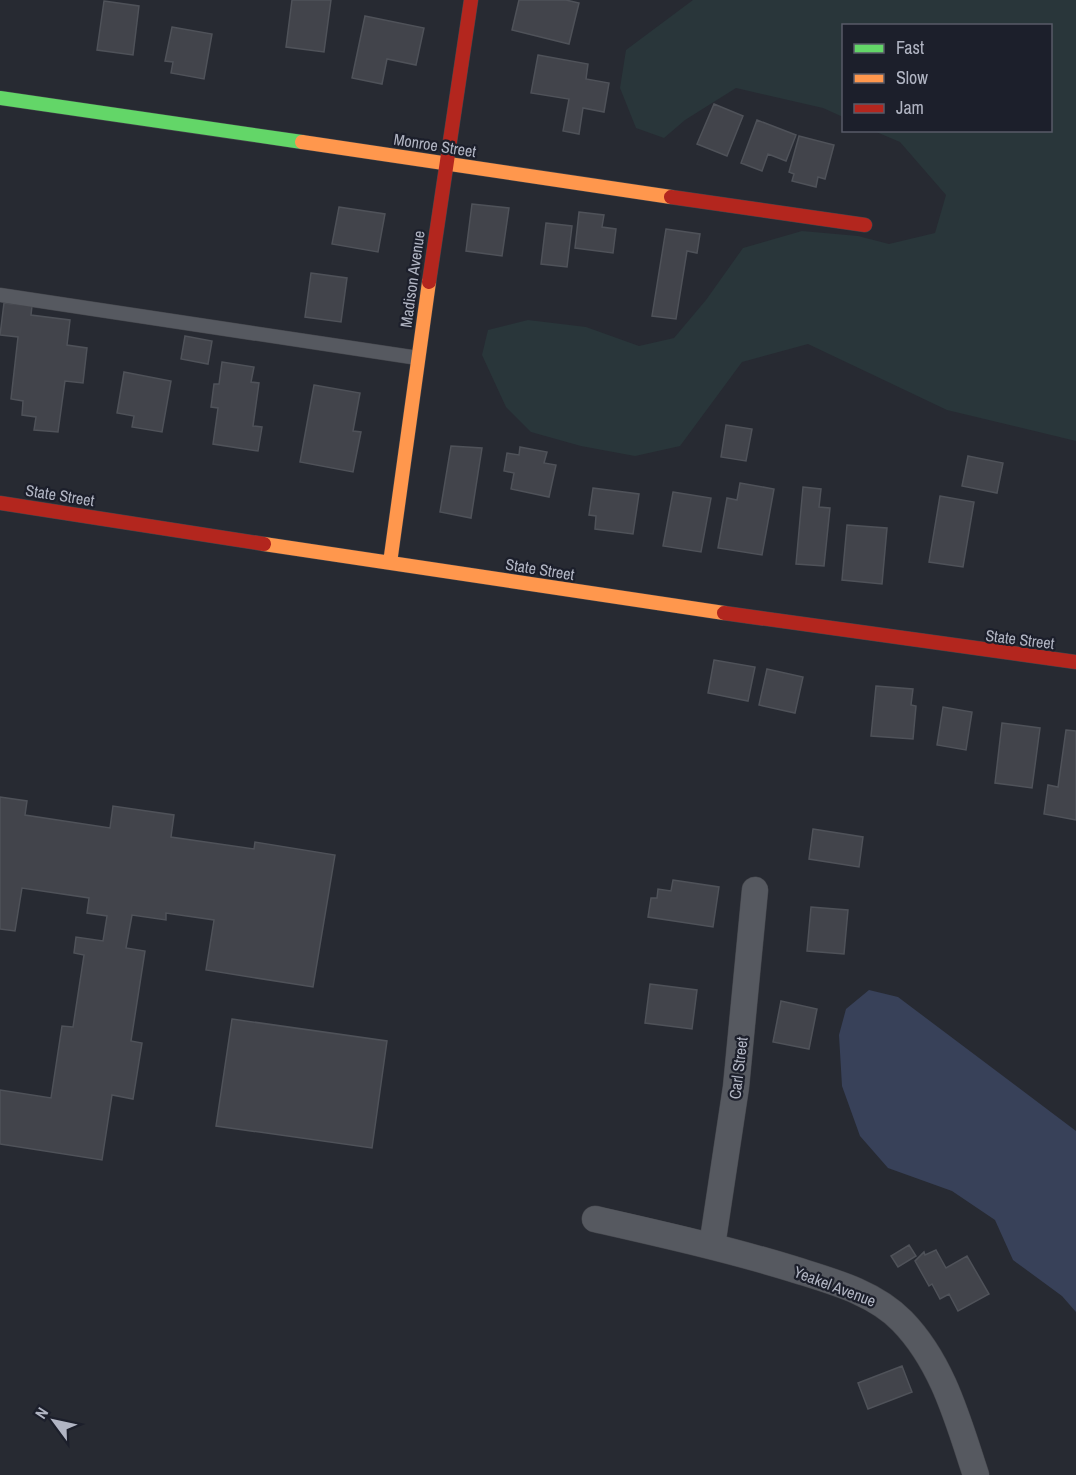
<svg xmlns="http://www.w3.org/2000/svg" width="1076" height="1475" font-family="'Archivo Narrow',sans-serif">
	<style>
		.green { fill: #29363a }
		.water { fill: #384159 }
		.building { fill: #42444b; stroke: #4f5259; stroke-width: 1.5 }
		.lines { fill: none; stroke-linecap: round; stroke-linejoin: round }
		.lane-casing { stroke: #43454b; stroke-width: 15 }
		.street-casing { stroke: #43454b; stroke-width: 27 }
		.fast-casing { stroke: #43454b; stroke-width: 15 }
		.slow-casing { stroke: #43454b; stroke-width: 15 }
		.jam-casing { stroke: #43454b; stroke-width: 15 }
		.lane { stroke: #565960; stroke-width: 14 }
		.street { stroke: #565960; stroke-width: 26 }
		.fast { stroke: #63d668; stroke-width: 14 }
		.slow { stroke: #ff974d; stroke-width: 14 }
		.jam { stroke: #b3261e; stroke-width: 14 }
		.labels { text-anchor: middle; dominant-baseline: central; stroke-width: 4.5; stroke-linejoin: round; paint-order: stroke }
		.street-label { font-size: 16px; fill: #b1b5c3; stroke: #1c1f2b }
	</style>
	<rect width="100%" height="100%" fill="#272a32"/>
	<path class="green" d="M 693,0 L 1076,0 L 1076,441 L 947,410 L 808,344 L 742,362 L 680,446 L 635,456 L 581,446 L 531,432 L 506,407 L 482,355 L 488,330 L 528,320 L 586,327 L 639,346 L 674,338 L 706,300 L 743,248 L 802,231 L 858,236 L 889,244 L 935,233 L 946,195 L 900,142 L 874,131 L 1050,130 L 1050,26 L 844,26 L 843,117 L 823,108 L 736,88 L 685,120 L 664,138 L 636,128 L 620,88 L 626,50 Z"/>
	<path class="water" d="M 869,990 L 898,997 L 1076,1131 L 1076,1312 L 1062,1296 L 1013,1260 L 995,1220 L 952,1191 L 888,1168 L 860,1136 L 842,1086 L 839,1035 L 846,1009 Z"/>
	<path class="building" d="M 292,0 L 331,0 L 324,52 L 286,47 Z
		M 519,0 L 566,0 L 579,3 L 569,44 L 512,30 Z
		M 104,1 L 139,6 L 133,55 L 97,50 Z
		M 365,16 L 424,28 L 416,65 L 387,59 L 382,84 L 352,78 Z
		M 172,27 L 212,34 L 204,79 L 171,73 L 173,62 L 165,61 Z
		M 538,55 L 588,64 L 586,79 L 609,83 L 604,112 L 583,108 L 579,134 L 563,131 L 569,99 L 531,93 Z
		M 714,104 L 743,116 L 727,156 L 697,144 Z
		M 757,120 L 796,135 L 786,161 L 768,154 L 762,171 L 741,163 Z
		M 799,136 L 834,145 L 825,179 L 818,177 L 816,187 L 792,181 L 794,174 L 789,172 Z
		M 472,204 L 509,208 L 502,256 L 466,251 Z
		M 339,207 L 385,214 L 378,252 L 332,244 Z
		M 579,212 L 604,215 L 602,227 L 616,229 L 613,253 L 575,248 Z
		M 546,223 L 572,226 L 567,267 L 541,264 Z
		M 666,229 L 700,234 L 697,253 L 687,251 L 676,319 L 652,316 Z
		M 311,273 L 347,278 L 341,322 L 305,317 Z
		M 4,303 L 32,306 L 31,315 L 70,320 L 67,345 L 87,348 L 83,383 L 65,381 L 58,432 L 34,430 L 36,417 L 22,415 L 23,401 L 11,399 L 18,337 L 0,335 Z
		M 185,336 L 212,341 L 208,364 L 181,359 Z
		M 222,362 L 254,367 L 251,382 L 259,383 L 253,426 L 262,427 L 258,451 L 213,444 L 218,408 L 211,407 L 214,384 L 219,384 Z
		M 124,372 L 171,381 L 162,432 L 132,427 L 134,416 L 117,413 Z
		M 314,385 L 360,393 L 353,431 L 361,432 L 353,472 L 300,462 Z
		M 726,425 L 752,429 L 746,461 L 721,457 Z
		M 451,446 L 482,448 L 471,518 L 440,512 Z
		M 520,447 L 547,452 L 544,463 L 556,465 L 549,497 L 511,489 L 514,473 L 504,471 L 507,453 L 519,455 Z
		M 968,456 L 1003,463 L 997,493 L 962,486 Z
		M 740,483 L 774,489 L 762,555 L 718,548 L 727,498 L 737,500 Z
		M 803,487 L 821,489 L 819,507 L 830,508 L 824,566 L 796,564 Z
		M 593,488 L 639,494 L 633,534 L 595,529 L 596,516 L 589,515 Z
		M 673,492 L 711,498 L 701,552 L 663,546 Z
		M 940,496 L 974,502 L 963,567 L 929,562 Z
		M 847,525 L 887,528 L 882,584 L 842,580 Z
		M 714,660 L 755,667 L 748,701 L 708,693 Z
		M 767,669 L 803,677 L 795,713 L 759,705 Z
		M 876,686 L 913,689 L 911,705 L 916,706 L 913,739 L 871,736 Z
		M 943,707 L 972,712 L 966,750 L 937,745 Z
		M 1002,723 L 1040,728 L 1032,788 L 995,783 Z
		M 1066,730 L 1076,731 L 1076,820 L 1044,814 L 1048,785 L 1058,787 Z
		M 0,797 L 27,801 L 25,815 L 110,828 L 113,806 L 174,815 L 171,837 L 254,849 L 255,842 L 335,855 L 313,987 L 206,970 L 214,920 L 166,913 L 166,920 L 132,915 L 126,948 L 145,951 L 131,1041 L 142,1043 L 133,1099 L 112,1095 L 102,1160 L 0,1144 L 0,1090 L 51,1098 L 62,1026 L 73,1027 L 84,955 L 74,953 L 76,937 L 103,941 L 107,916 L 87,913 L 89,898 L 22,888 L 15,931 L 0,929 Z
		M 813,829 L 863,837 L 859,867 L 809,859 Z
		M 673,880 L 719,887 L 713,927 L 648,917 L 651,898 L 657,898 L 658,889 L 671,891 Z
		M 811,907 L 848,910 L 844,954 L 807,951 Z
		M 650,984 L 697,990 L 692,1029 L 645,1023 Z
		M 781,1001 L 817,1009 L 809,1049 L 773,1042 Z
		M 232,1019 L 387,1041 L 372,1148 L 216,1126 Z
		M 909,1245 L 916,1256 L 898,1267 L 891,1256 Z
		M 936,1250 L 946,1268 L 967,1256 L 989,1294 L 958,1311 L 949,1294 L 940,1299 L 932,1284 L 929,1286 L 915,1261 L 924,1252 L 925,1255 Z
		M 902,1366 L 912,1392 L 868,1409 L 858,1383 Z"/>
	<g class="lines">
		<g class="lane-casing">
			<path id="lane" d="M 0,295 L 418,358"/>
		</g>
		<g class="street-casing">
			<path id="street" d="M 595,1219 C 661,1234 728,1249 793,1269 C 831,1281 874,1292 902,1321 C 943,1363 958,1421 976,1475
				M 712,1246 L 736,1087 L 755,890"/>
		</g>
		<g class="fast-casing">
			<path id="fast" d="M 0,98 L 302,142"/>
		</g>
		<g class="slow-casing">
			<path id="slow" d="M 302,142 L 671,197
				M 264,544 L 724,613
				M 390,563 L 429,282"/>
		</g>
		<g class="jam-casing">
			<path id="jam" d="M 671,197 L 865,225
				M 429,282 L 471,0
				M 0,503 L 264,544
				M 724,613 L 1076,662"/>
		</g>
		<use href="#lane" class="lane"/>
		<use href="#street" class="street"/>
		<use href="#fast" class="fast"/>
		<use href="#slow" class="slow"/>
		<use href="#jam" class="jam"/>
	</g>
	<g class="labels">
		<g class="street-label">
			<text transform="translate(435 145) rotate(9)">Monroe Street</text>
			<text transform="translate(412 279) rotate(-82)">Madison Avenue</text>
			<text transform="translate(60 495) rotate(9)">State Street</text>
			<text transform="translate(540 569) rotate(9)">State Street</text>
			<text transform="translate(1020 639) rotate(7)">State Street</text>
			<text transform="translate(738 1068) rotate(-83)">Carl Street</text>
			<text transform="translate(835 1286) rotate(21)">Yeakel Avenue</text>
		</g>
	</g>
	<rect x="842" y="24" width="210" height="108" fill="#1c1f2b" stroke="#585b68" stroke-width="1.5"/>
	<rect x="854" y="44" width="30" height="9" fill="#63d668" stroke="#585b68" stroke-width="1.5"/>
	<text x="896" y="54" font-size="18" fill="#b1b5c3">Fast</text>
	<rect x="854" y="74" width="30" height="9" fill="#ff974d" stroke="#585b68" stroke-width="1.5"/>
	<text x="896" y="84" font-size="18" fill="#b1b5c3">Slow</text>
	<rect x="854" y="104" width="30" height="9" fill="#b3261e" stroke="#585b68" stroke-width="1.5"/>
	<text x="896" y="114" font-size="18" fill="#b1b5c3">Jam</text>
	<g transform="translate(54 1421) rotate(303)" stroke="#1c1f2b" stroke-width="4.5" paint-order="stroke">
	<path d="M0-4.5L10 22L0 15L-10 22Z" fill="#b1b5c3"/>
	<text y="-9" font-size="16" font-weight="bold" text-anchor="middle" fill="#b1b5c3">N</text>
	</g>
</svg>
